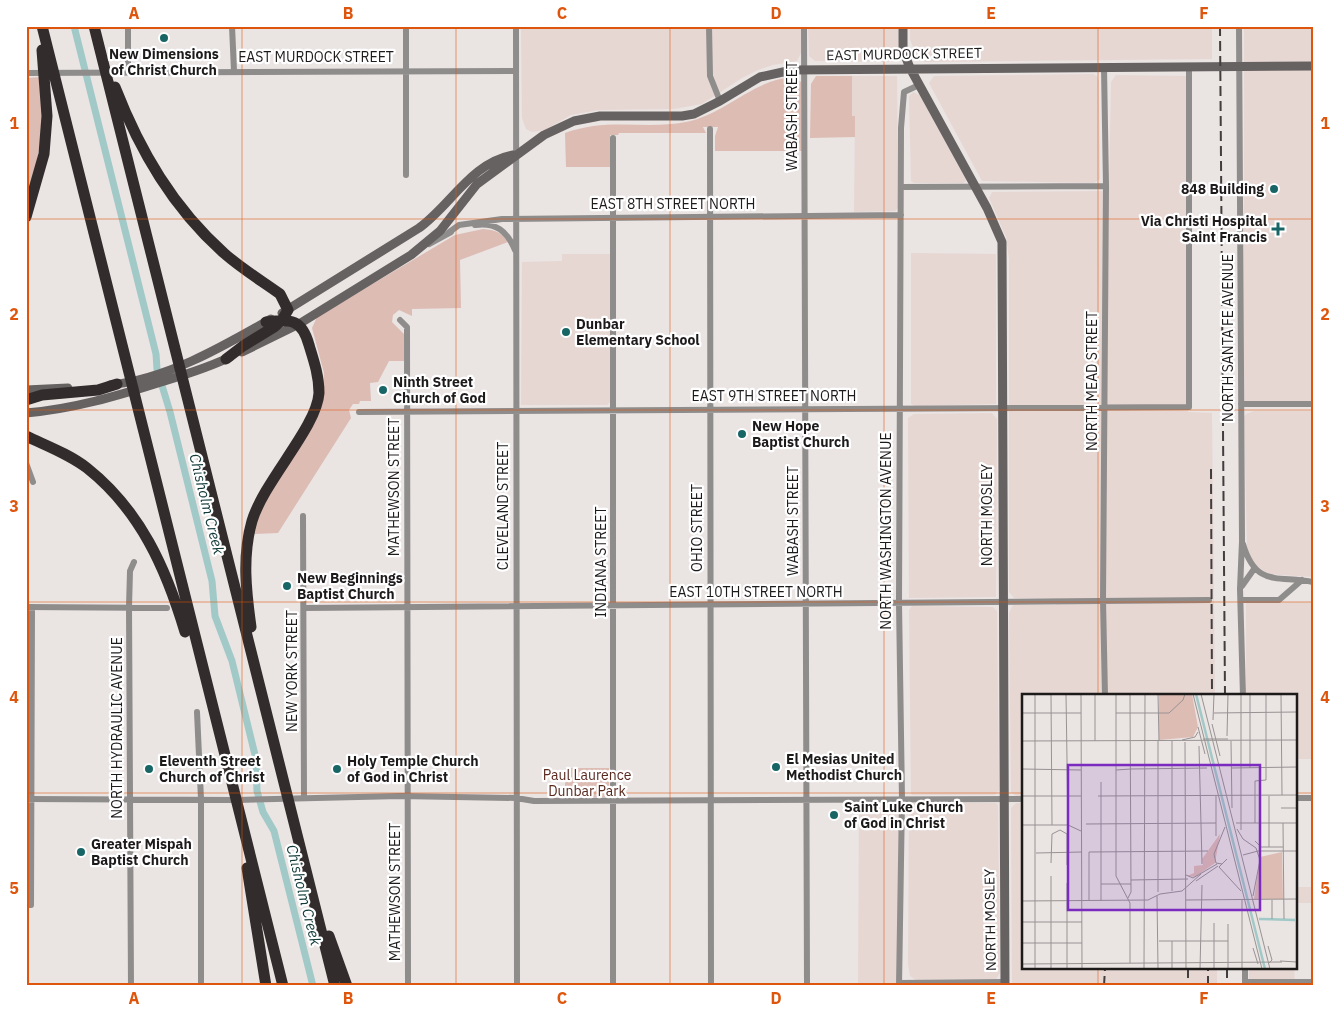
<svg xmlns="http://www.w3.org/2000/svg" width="1339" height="1012" font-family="'IBM Plex Sans',sans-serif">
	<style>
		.built { fill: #e6d7d3 }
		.green { fill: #ddbcb4 }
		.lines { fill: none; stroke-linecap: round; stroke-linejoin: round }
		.canal { stroke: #a0c9c7; stroke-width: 7 }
		.street { stroke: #8f8c8c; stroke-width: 6 }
		.secondary { stroke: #666261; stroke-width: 9 }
		.highway { stroke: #322d2c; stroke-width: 11 }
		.rail { stroke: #423e3e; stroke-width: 2; stroke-dasharray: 10 5; stroke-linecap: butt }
		.grid { fill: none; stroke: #de560d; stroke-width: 1; stroke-opacity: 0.55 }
		.poi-dot { fill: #176665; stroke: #fff; stroke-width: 2 }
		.labels { text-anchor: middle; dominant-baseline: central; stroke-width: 4.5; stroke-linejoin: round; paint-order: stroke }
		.poi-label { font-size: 14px; font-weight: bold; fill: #1d1a1a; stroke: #fff; text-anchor: start }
		.street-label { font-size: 14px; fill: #1d1a1a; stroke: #fff }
		.park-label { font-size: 14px; fill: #59291e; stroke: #fff }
		.water-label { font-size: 15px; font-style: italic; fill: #123a39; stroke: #fff }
		.inset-river { fill: none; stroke: #a0c9c7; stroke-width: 2.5 }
		.inset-road { fill: none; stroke: #989393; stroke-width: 1 }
		.view { fill: #7b2cbf; fill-opacity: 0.15; stroke: #7b2cbf; stroke-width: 2.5 }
		.inset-edge { fill: none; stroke: #1d1a1a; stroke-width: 2.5 }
		.neatline { fill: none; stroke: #de560d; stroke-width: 2 }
		.grid-label { font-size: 16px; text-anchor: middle; font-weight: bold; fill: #de560d }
	</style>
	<rect width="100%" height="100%" fill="#eae4e3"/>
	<path class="built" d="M 521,26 L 801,26 L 801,53 L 797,61 L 773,65 L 758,70 L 742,78 L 702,104 L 674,109 L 599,110 L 571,115 L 545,130 L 532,132 L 526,129 L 522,118 Z
		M 808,26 L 898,26 L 898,55 L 893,62 L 815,61 L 809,56 Z
		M 910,26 L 1212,26 L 1212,59 L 925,62 L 918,59 L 915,53 L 910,39 Z
		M 1244,26 L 1313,26 L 1313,401 L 1244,402 Z
		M 1093,74 L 1097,76 L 1099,81 L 1100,179 L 1094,183 L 982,181 L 929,83 L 934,76 Z
		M 1116,75 L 1188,76 L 1188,412 L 1212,413 L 1215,696 L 1023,696 L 1023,796 L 1016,796 L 1011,792 L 1009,613 L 1013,605 L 1056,605 L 1056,599 L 1014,598 L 1009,592 L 1009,259 L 1006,237 L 989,198 L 992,192 L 1109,191 L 1111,82 Z
		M 852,76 L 897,76 L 898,208 L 895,211 L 854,212 L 855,116 L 852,116 Z
		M 913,92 L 920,95 L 965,177 L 966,181 L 963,183 L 914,183 L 911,181 L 909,96 Z
		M 911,253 L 996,254 L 996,404 L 914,406 L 911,404 Z
		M 562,254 L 611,254 L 610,402 L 607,405 L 521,405 L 522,262 L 562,261 Z
		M 1254,411 L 1313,411 L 1313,577 L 1268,574 L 1253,563 L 1247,547 L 1244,417 L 1246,414 Z
		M 992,413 L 997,419 L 996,597 L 909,598 L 908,418 L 914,414 Z
		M 1246,602 L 1313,602 L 1313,759 L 1295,759 L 1295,696 L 1246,696 Z
		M 912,606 L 993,607 L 997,611 L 999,790 L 995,795 L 912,795 L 911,794 L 909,610 Z
		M 913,803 L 996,803 L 998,805 L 1000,973 L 996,979 L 916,980 L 910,976 L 908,964 L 909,807 Z
		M 1016,803 L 1023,803 L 1023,968 L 1217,968 L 1217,986 L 1012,986 L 1011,808 Z
		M 859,805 L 895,805 L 899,811 L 898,986 L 858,986 Z
		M 1295,887 L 1313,887 L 1313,903 L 1295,903 Z
		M 1249,968 L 1294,968 L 1295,986 L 1249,986 Z"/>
	<path class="green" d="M 816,76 L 852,76 L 852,116 L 855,116 L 855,137 L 810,138 L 811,84 Z
		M 41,77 C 46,125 38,161 26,206 L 26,78 Z
		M 793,77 L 801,82 L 802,151 L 715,151 L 715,136 L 718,127 L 703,127 L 706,133 L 619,133 L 618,135 L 610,135 L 610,167 L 566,167 L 565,133 C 608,117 644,130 686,122 C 726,114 752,80 793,77 Z
		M 483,229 C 495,230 502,232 508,242 L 460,260 L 461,308 L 412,309 L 412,316 L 399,310 L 393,315 L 392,322 L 404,334 L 404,361 L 389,361 L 378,382 L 370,383 L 371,401 L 360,401 L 359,404 L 353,404 L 349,410 L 351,418 L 278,533 L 252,534 L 259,508 L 323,401 L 324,373 L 312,328 L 317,317 L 455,235 Z
		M 565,768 L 609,768 L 609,794 L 607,797 L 565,797 Z"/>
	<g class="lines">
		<path class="canal" d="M 74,26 L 156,354 L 157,369 L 170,412 L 212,581 L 215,616 L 232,661 L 256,759 L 257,791 L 263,812 L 274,831 L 313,986"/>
		<path class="street" d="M 232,26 L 234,71
			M 406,26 L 406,175
			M 516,26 L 517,986
			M 709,26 L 710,76 L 720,101
			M 804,26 L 807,986
			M 1239,26 L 1242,541 L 1240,589 L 1243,696
			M 1104,67 L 1106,186 L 1103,600 L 1105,696
			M 128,72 L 128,26
			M 26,73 L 516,71
			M 710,129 L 711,986
			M 901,187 L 1106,186
			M 475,225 C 496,222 507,231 515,250
			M 448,233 L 459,225 L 502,219 L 901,215
			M 429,244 L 451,232
			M 400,320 L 407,327 L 408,986
			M 1241,404 L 1313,404
			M 359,412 L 1189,407 L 1189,66
			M 26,463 L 33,482
			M 303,516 L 304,797
			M 1243,544 C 1256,588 1278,575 1313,582
			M 1242,586 L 1254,569
			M 1242,600 L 1279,600 L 1302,580
			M 26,607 L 167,608
			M 304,608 L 1209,600
			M 197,712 L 201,799 L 201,986
			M 1295,798 L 1313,798
			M 26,799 L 237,800 L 400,796 L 516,798 L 534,801 L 1023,799
			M 26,905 L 31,905 L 32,607
			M 1245,968 L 1245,984
			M 1245,982 L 1313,982
			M 899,983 L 1004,982
			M 131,986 L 129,607 L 130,571 L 134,562
			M 613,986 L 613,138
			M 899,986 L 902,799 L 899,603 L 901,128 L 904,92 L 919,85"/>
		<path class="secondary" d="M 903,26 L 903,50 L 910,68 L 987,208 L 1002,242 L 1005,986
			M 282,313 L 419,228 C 450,206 472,162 513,155
			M 242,352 L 299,324 L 411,255 L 440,231 L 477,184 L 544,135 L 574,121 L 600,116 L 682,116 L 694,114 L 720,101 L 760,77 L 792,70 L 1313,66
			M 110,385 C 167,379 222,347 271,319
			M 26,390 L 68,388
			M 26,413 C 73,409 117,396 161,382 C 184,375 208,368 230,357"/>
		<path class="highway" d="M 42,26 L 283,986
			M 94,26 L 335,986
			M 115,87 C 140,151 173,208 225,254 C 242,269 262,281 280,294 L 288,310 L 282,320 L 274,327 L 243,346 L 226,359
			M 26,217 L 44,154 L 47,116 L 42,50
			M 26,400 L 42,395 L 98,390 L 117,384
			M 26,436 C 47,446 69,454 87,468 C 140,510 166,568 185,632
			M 251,627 C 246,591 242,556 252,521 C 264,481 317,427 319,393 C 319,376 314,361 309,345 C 302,319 291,319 266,322
			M 247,868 L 266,986
			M 329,936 L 347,986"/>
		<path class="rail" d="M 1220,26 L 1225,696
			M 1211,469 L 1212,696
			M 1188,968 L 1188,986
			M 1227,968 L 1227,986
			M 1104,986 L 1105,968
			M 1208,986 L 1208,968"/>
	</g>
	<path class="grid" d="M 242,26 L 242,986M 456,26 L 456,986M 670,26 L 670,986M 884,26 L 884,986M 1098,26 L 1098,696M 26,219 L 1313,219M 26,410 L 1313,410M 26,602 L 1313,602M 26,793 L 1023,793M 1295,793 L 1313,793M 1098,968 L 1098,986"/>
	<g class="poi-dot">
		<circle cx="164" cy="38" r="5"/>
		<circle cx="1274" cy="189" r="5"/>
		<path d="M1275.5 221.5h5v5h5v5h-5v5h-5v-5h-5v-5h5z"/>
		<circle cx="566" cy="332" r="5"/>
		<circle cx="383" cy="390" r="5"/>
		<circle cx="742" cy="434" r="5"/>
		<circle cx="287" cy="586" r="5"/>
		<circle cx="776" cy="767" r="5"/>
		<circle cx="149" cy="769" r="5"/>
		<circle cx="337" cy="769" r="5"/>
		<circle cx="834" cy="815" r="5"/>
		<circle cx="81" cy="852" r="5"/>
	</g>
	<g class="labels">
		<g class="poi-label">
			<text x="164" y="54" text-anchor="middle">New Dimensions<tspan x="164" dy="16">of Christ Church</tspan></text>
			<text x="1264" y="189" text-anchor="end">848 Building</text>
			<text x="1267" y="221" text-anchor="end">Via Christi Hospital<tspan x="1267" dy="16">Saint Francis</tspan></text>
			<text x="576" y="324">Dunbar<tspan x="576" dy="16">Elementary School</tspan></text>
			<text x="393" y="382">Ninth Street<tspan x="393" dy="16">Church of God</tspan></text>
			<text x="752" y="426">New Hope<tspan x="752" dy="16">Baptist Church</tspan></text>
			<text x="297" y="578">New Beginnings<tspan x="297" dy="16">Baptist Church</tspan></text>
			<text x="786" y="759">El Mesias United<tspan x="786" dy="16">Methodist Church</tspan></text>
			<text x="159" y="761">Eleventh Street<tspan x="159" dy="16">Church of Christ</tspan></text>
			<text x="347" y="761">Holy Temple Church<tspan x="347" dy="16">of God in Christ</tspan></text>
			<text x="844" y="807">Saint Luke Church<tspan x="844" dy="16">of God in Christ</tspan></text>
			<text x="91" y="844">Greater Mispah<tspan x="91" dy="16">Baptist Church</tspan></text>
		</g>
		<g class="street-label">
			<text transform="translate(904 54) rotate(-1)">EAST MURDOCK STREET</text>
			<text x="316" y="57">EAST MURDOCK STREET</text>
			<text transform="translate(792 116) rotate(-90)">WABASH STREET</text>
			<text x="673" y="204">EAST 8TH STREET NORTH</text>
			<text transform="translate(1228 338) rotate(-90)">NORTH SANTA FE AVENUE</text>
			<text transform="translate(1092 381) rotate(-90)">NORTH MEAD STREET</text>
			<text x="774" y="396">EAST 9TH STREET NORTH</text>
			<text transform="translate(394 487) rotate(-90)">MATHEWSON STREET</text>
			<text transform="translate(503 506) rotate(-90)">CLEVELAND STREET</text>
			<text transform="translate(987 515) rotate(-90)">NORTH MOSLEY</text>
			<text transform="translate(793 521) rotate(-90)">WABASH STREET</text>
			<text transform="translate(697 528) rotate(-90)">OHIO STREET</text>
			<text transform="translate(886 531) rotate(-90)">NORTH WASHINGTON AVENUE</text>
			<text transform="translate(601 562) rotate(-90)">INDIANA STREET</text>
			<text x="756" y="592">EAST 10TH STREET NORTH</text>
			<text transform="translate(292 671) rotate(-90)">NEW YORK STREET</text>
			<text transform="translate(117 728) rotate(-90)">NORTH HYDRAULIC AVENUE</text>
			<text transform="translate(395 892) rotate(-90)">MATHEWSON STREET</text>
			<text transform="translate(990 920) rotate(-91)">NORTH MOSLEY</text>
		</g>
		<g class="park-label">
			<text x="587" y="775">Paul Laurence<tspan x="587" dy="16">Dunbar Park</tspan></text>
		</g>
		<g class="water-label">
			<text transform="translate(207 504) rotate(76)">Chisholm Creek</text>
			<text transform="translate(304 895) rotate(76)">Chisholm Creek</text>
		</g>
	</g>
	<g transform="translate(1022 694)">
		<rect width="275" height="275" fill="#eae4e3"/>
		<path d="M 137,0 L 170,0 L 176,33 L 171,43 L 137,46 ZM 198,140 L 193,169 L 173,183 L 165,182 L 172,179 L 172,172 L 181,171 L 180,165 ZM 260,158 L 261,205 L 232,205 L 238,163 Z" fill="#ddbcb4"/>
		<path class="inset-river" d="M 174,0 L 243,275M 237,225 L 273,226"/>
		<path class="inset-road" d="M 13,0 L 13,275M 29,0 L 30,131M 44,0 L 46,131M 59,0 L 60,275M 73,0 L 73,47M 94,0 L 94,182 L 108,209 L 108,269M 136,0 L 137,47M 171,0 L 240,275M 179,0 L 248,275M 259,0 L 260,101M 275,0 L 275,253M 0,19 L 59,19M 94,19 L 147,19 L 161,6 L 163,0M 192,19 L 274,18M 191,26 L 192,0M 190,30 L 198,62M 176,33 L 183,60M 205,42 L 206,0M 181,45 L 206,45M 160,46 L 173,43 L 176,38M 0,47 L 275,46M 136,47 L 136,198M 150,47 L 150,197M 209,47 L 210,114M 163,48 L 164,275M 177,52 L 180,170M 209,74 L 275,73M 228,74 L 228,0M 0,75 L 59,76M 109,75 L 185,74M 94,76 L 109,75M 79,88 L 79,207M 0,102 L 59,102M 76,102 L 275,101M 194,102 L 194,142M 247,102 L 247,153M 259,114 L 275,114M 214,129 L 275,129M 233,129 L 233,87 L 244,86 L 244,0M 261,129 L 262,225M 64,130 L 194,129M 0,131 L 46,131 L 59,137M 215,135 L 221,145 L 234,154 L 238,166 L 231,202M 38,136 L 45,140 L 45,171M 219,136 L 219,0M 233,147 L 239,153 L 261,153M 236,157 L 275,157M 14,159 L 60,158M 221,161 L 236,157M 205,165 L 197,173 L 219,197M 29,169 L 30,140 L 38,136M 200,170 L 194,169 L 192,160 L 203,133M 164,181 L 171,184 L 195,170M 109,186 L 166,185M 174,187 L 196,172M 45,189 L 45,275M 79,190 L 109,190M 135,202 L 136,275M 106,204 L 109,198 L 108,0M 164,206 L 274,205M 0,207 L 126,206 L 138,200 L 160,197 L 179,180M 67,207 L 67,158 L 186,157M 250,225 L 250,206M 0,228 L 60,228M 206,230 L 206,275M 137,247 L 206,247M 0,249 L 60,249M 246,252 L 250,266 L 246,270M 231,254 L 236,270M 258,267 L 275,268M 0,270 L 260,268M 29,275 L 29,182M 122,275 L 123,0M 150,275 L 150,247M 178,275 L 180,191M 192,275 L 192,229M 220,275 L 220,206"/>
		<path class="view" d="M 46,71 L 238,71 L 238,216 L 46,216 Z"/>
		<rect width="275" height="275" class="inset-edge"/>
	</g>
	<rect width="1339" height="1012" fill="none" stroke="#ffffff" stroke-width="55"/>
	<rect x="28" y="28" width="1284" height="956" class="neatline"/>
	<g class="grid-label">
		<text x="134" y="19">A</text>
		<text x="348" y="19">B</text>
		<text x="562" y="19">C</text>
		<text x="776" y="19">D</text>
		<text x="991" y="19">E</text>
		<text x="1204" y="19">F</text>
		<text x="14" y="129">1</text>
		<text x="1325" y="129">1</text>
		<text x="14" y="320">2</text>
		<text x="1325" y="320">2</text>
		<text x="14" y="512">3</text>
		<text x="1325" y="512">3</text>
		<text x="14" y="703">4</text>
		<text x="1325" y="703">4</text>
		<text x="14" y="894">5</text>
		<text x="1325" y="894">5</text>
		<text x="134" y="1004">A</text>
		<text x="348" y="1004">B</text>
		<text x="562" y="1004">C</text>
		<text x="776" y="1004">D</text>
		<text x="991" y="1004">E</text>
		<text x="1204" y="1004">F</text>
	</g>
</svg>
